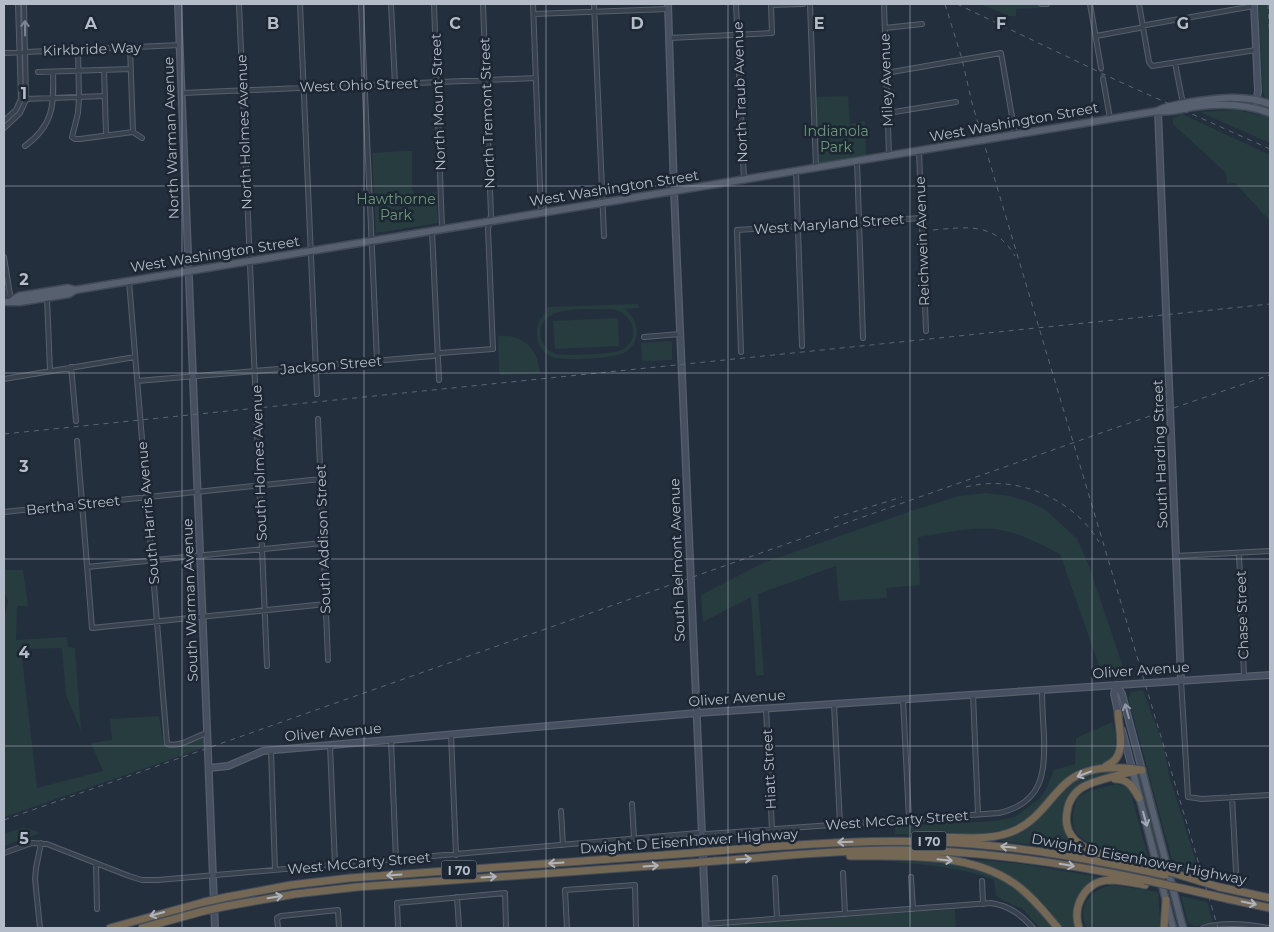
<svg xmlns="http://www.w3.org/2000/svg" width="1274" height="932" font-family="Montserrat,sans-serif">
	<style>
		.green { fill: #263c3f; fill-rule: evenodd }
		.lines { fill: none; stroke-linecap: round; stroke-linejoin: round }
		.street-tunnel { stroke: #3a4453; stroke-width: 4; stroke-dasharray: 4 2; stroke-linecap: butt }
		.street-casing { stroke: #565f6c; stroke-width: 6 }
		.secondary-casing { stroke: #565f6c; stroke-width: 8 }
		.primary-casing { stroke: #414a57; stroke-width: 9 }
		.highway-casing { stroke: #434c59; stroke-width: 9 }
		.street { stroke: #38414e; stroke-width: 4 }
		.secondary { stroke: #465061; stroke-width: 5.5 }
		.primary { stroke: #56606e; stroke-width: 6 }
		.highway { stroke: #746855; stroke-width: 7 }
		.rail { stroke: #5a6575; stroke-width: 1; stroke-dasharray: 5 5; stroke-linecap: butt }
		.highway-bridge-casing { stroke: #434c59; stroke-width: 9; stroke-linecap: butt }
		.highway-bridge { stroke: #746855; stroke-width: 7 }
		.oneway { stroke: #7c8592 }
		.oneway2 { stroke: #8e96a5 }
		.oneway3 { stroke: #aeb4bd }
		.oneway4 { stroke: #a1aab7 }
		.grid { fill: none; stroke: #b4bcc9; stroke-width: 1; stroke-opacity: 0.55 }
		.labels { text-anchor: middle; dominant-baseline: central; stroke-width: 5; stroke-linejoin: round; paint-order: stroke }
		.shield { fill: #1d2633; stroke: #878f9c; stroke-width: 1 }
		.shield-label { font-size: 12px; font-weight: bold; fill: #b4bcc9 }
		.street-label { font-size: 14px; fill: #b4bcc9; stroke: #1d2633 }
		.park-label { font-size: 14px; fill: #6b9a76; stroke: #1d2633 }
		.grid-label { font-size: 16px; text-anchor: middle; font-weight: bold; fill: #b4bcc9; stroke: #1d2633; stroke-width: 5; stroke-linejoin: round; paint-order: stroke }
	</style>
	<rect width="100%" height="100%" fill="#242f3e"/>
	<path class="green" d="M 980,4 L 1039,4 L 1039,8 L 1016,9 L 1016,16 L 1009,16 Z
		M 1258,4 L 1270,4 L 1270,143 L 1200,112 L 1236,110 L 1260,115 L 1265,98 L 1263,93 Z
		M 848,96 L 850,124 L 865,121 L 866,155 L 819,163 L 817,161 L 815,97 Z
		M 1182,114 L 1270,155 L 1270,221 L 1235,183 L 1227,184 L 1226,173 L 1173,124 L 1173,118 Z
		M 404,151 L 412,151 L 412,189 L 414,193 L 419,195 L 436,192 L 438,223 L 376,233 L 372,153 Z
		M 638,304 L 639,308 L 625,309 C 640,321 642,343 624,353 C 613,359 562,361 552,357 C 544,353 537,345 537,336 C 536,326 540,318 547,312 L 547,307 ZM 611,309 C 632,311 643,338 622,350 C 615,354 566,356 557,354 C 551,353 545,348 543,342 C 540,338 540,332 541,327 C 548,304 592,310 611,309 Z
		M 618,318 L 619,346 L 555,349 L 553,321 Z
		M 498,336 C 523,334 538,348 540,373 L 501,375 L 499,373 Z
		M 672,341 L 672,360 L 642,361 L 641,343 Z
		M 986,493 L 1010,496 L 1030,502 L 1047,511 L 1077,539 L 1089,566 L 1125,673 L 1103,677 L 1060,554 C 1043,546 1025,535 1006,531 C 980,524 945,533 918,537 L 920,585 L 886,588 L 887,598 L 839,601 L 836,566 L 758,594 L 764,675 L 756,676 L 751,597 L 703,622 L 701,595 L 763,563 L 911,511 L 959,496 Z
		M 4,570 L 23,570 L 28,606 L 17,606 L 16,640 L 67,637 L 68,647 L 75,648 L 81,731 L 66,695 L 62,648 L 21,649 L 37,788 L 103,771 L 91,743 L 112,740 L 110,719 L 159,716 L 164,747 L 171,748 L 203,738 L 203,748 L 4,817 L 4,620 L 8,601 L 4,591 Z
		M 1143,690 L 1164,748 L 1169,775 L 1200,875 L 1174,867 L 1129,701 L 1129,696 L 1131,692 Z
		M 1112,722 C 1114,730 1118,740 1118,748 C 1117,765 1094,765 1081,770 C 1077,772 1073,775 1068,777 C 1052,787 1043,807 1029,818 C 999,842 932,834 895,834 L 895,826 L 995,821 L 1015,817 L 1040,798 L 1046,789 L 1054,770 L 1075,764 L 1076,738 Z
		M 1121,769 L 1120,772 L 1088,781 L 1072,792 C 1069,813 1059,838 1082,849 L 1081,851 L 1002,841 L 1002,838 L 1022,830 L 1037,819 L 1070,783 L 1098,772 Z
		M 1117,784 L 1128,788 L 1132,797 L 1149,861 C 1137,858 1124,854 1112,851 C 1079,842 1065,834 1077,798 L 1088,791 Z
		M 22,828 L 30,829 L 40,833 L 4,846 L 4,834 Z
		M 977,860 L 1023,864 L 1104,878 C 1079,889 1069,900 1076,928 L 1062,928 C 1035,898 1017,874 977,862 Z
		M 886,861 C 920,862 957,860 989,873 C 1014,883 1037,907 1053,928 L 1040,928 L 1023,909 L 1004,901 L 996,895 L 994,880 C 959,866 923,865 886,861 Z
		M 1113,885 L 1158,892 L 1160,920 L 1159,928 L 1087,928 C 1075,907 1092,888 1113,885 Z
		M 1181,896 L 1207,902 L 1213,923 L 1195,926 L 1188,923 Z
		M 955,909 L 956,928 L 709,928 L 711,926 Z"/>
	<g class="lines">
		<path class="street-tunnel" d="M 1101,68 L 1103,79"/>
		<g class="street-casing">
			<path id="street" d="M 239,4 L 267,666
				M 300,4 L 317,394
				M 361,4 L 377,361
				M 391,4 L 395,84
				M 434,4 L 442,229
				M 533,4 L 541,213
				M 594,4 L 604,236
				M 736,4 L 744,180
				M 810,4 L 816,168
				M 884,4 L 889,156
				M 1041,4 L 1047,4
				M 1090,4 L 1101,68
				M 1139,4 L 1149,62 L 1152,66 L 1256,50
				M 534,14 L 668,9
				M 885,28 L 922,24
				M 1096,36 L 1139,28 L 1146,25 L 1254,6
				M 669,38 L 772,33 L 771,5 L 803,4
				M 130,47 L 133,132 L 142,138
				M 78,49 L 79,97 L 78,113 L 72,137 L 75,139 L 80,139 L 133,132
				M 4,53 L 180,45
				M 1175,63 L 1183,104
				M 104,70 L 106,135
				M 38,72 L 131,69
				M 886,73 L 1001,53 L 1015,134
				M 1103,79 L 1110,118
				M 182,93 L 536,78
				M 25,99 L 105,96
				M 888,113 L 956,102
				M 4,121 L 16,110 L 21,99 L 18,4
				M 4,128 L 20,113 L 26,100 L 24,4
				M 25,146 C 54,125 54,104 53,72
				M 919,151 L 926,331
				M 857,161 L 863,338
				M 796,171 L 802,346
				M 432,231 L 439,380
				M 4,257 L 11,301
				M 129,281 L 167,744 C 181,748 194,736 208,733
				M 4,286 L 7,302
				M 47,297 L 50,371
				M 644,337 L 680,334
				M 741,352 L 737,230 L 921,218
				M 71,367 L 76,421
				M 4,379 L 135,357
				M 137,381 L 433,356 L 440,353 L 493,349 L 488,229 L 491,215 L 483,4
				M 318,419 L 328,660
				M 77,441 L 92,628 L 326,604
				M 4,512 L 321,479
				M 1239,553 L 1244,676
				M 1176,556 L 1270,551
				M 87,567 L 323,543
				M 1181,680 L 1188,797 L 1202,799 L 1270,795
				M 973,694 L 978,814
				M 903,699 L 909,819
				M 834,704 L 840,824
				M 766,708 L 772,829
				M 451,734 L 456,855
				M 391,740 L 396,860
				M 330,745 L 335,865
				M 271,750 L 275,870
				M 1232,797 L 1236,871
				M 632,804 L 634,839
				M 561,811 L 563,845
				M 4,853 L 32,843 L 47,844 L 129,876 L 142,880 L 158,880 L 698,833 L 707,834 L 999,813 C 1043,803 1045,773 1044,736 C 1043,720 1042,705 1042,689
				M 96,864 L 97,909
				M 843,873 L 845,914
				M 911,877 L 913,909
				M 775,878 L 777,919
				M 982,881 L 983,904
				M 457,897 L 459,928
				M 706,924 L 991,903 C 1009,906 1021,914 1033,928
				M 40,928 L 35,879 L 36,868 L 41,843
				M 278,928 L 277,918 L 281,916 L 338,910 L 339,928
				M 398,928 L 397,903 L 505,893 L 506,928
				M 567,928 L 565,890 L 635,885 L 636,928
				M 1203,928 C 1224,921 1248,924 1268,928"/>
		</g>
		<g class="secondary-casing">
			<path id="secondary" d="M 178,4 L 215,928
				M 668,4 L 674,191 L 706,928
				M 1254,4 L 1258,91 L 1255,108
				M 1158,111 L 1181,680
				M 1116,685 L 1122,694 L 1142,770
				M 1116,685 L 1114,694 L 1119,717
				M 1122,730 L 1132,768
				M 209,768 L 228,766 L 263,751 L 697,713 L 1270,675"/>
		</g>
		<g class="primary-casing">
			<path id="primary" d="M 1159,110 C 1167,106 1176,105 1185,103 C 1215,98 1242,94 1270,104
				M 11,301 L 19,296 L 68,288 L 75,290
				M 4,302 L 20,302 L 69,294 L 75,290 L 99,286 L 1158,111 C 1169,113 1182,109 1193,107 C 1220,103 1245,103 1270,113
				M 1132,768 L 1173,928
				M 1142,770 L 1183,928"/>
		</g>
		<g class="highway-casing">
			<path id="highway" d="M 1106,766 C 1128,757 1119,732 1118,713
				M 1139,770 C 1125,774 1094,780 1083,787 C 1074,792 1068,802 1067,812 C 1060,852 1113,857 1140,863
				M 1115,779 C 1129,779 1133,788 1139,798
				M 933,837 C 961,837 990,842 1016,830 C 1037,820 1047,802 1063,786 C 1083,765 1115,766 1142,770
				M 714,851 C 788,846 861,839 935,842 C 1005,844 1073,856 1142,870
				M 850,856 C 904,856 970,852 1015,884 C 1032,896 1045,913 1058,928
				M 715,861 C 774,857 833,850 893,850 C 978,850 1061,862 1145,880
				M 1219,887 L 1270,898
				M 1185,889 L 1198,892
				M 227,897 L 291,885 L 350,878 L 692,853
				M 1228,899 L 1270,908
				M 227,906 L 295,894 L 357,887 L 692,863
				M 110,928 L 204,902
				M 142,928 L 204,911
				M 1079,928 C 1072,906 1085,881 1110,880 C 1122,880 1134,883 1145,885
				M 1164,928 L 1166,900"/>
		</g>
		<use href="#street" class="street"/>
		<use href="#secondary" class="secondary"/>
		<use href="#primary" class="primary"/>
		<use href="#highway" class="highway"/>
		<path class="rail" d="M 945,4 L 962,59 L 972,103 L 1218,928
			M 957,4 L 1118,81 L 1270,149
			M 1268,4 L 1270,47
			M 933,230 C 967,227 995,222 1015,256
			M 4,434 L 1270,304
			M 966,487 C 1016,474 1073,498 1099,542
			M 834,518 L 902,497
			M 4,820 L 1118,427 L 1270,375"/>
		<g class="highway-bridge-casing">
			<path id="highway-bridge" d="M 692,853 L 714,851
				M 692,863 L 715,861
				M 1140,863 L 1219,887
				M 1142,870 L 1165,875
				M 1145,880 L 1185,889
				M 1198,892 L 1228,899
				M 204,902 L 227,897
				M 204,911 L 227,906"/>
		</g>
		<use href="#highway-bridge" class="highway-bridge"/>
	</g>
	<defs><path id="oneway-shaft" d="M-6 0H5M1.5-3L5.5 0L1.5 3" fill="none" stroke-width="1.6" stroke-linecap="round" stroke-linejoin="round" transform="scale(1.25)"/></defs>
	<use class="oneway" href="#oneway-shaft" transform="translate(25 28) rotate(-91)"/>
	<use class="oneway2" href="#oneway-shaft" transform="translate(1127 711) rotate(-105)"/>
	<g class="oneway3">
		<use href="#oneway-shaft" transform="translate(1084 774) rotate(159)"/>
		<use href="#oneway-shaft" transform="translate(845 842) rotate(178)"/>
		<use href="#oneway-shaft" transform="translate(1008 847) rotate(-174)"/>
		<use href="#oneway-shaft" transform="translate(744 859) rotate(-4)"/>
		<use href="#oneway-shaft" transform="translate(945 860) rotate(6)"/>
		<use href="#oneway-shaft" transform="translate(556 863) rotate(176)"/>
		<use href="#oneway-shaft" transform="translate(1067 865) rotate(10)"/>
		<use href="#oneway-shaft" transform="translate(651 866) rotate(-4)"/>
		<use href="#oneway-shaft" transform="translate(394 875) rotate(176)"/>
		<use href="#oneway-shaft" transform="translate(489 877) rotate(-4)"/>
		<use href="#oneway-shaft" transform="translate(275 897) rotate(-9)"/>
		<use href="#oneway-shaft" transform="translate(1249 903) rotate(12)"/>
		<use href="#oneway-shaft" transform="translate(157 914) rotate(164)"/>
	</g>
	<use class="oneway4" href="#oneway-shaft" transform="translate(1145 819) rotate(75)"/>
	<path class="grid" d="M 182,4 L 182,928M 364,4 L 364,928M 546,4 L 546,928M 728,4 L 728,928M 910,4 L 910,928M 1092,4 L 1092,928M 4,186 L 1270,186M 4,373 L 1270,373M 4,559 L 1270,559M 4,746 L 1270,746"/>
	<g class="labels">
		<g class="shield">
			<rect x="911.5" y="831.5" width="35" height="19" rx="4"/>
			<rect x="441.5" y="860.5" width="35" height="19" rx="4"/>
		</g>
		<g class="shield-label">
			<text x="929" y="841">I 70</text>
			<text x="459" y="870">I 70</text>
		</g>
		<g class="street-label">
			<text transform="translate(92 49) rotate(-2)">Kirkbride Way</text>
			<text transform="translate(886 80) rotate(-92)">Miley Avenue</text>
			<text transform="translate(359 85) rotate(-2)">West Ohio Street</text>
			<text transform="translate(740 92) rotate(-92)">North Traub Avenue</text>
			<text transform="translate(438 102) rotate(-92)">North Mount Street</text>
			<text transform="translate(487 113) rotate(-92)">North Tremont Street</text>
			<text transform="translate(1014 122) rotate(-10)">West Washington Street</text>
			<text transform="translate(244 132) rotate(-92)">North Holmes Avenue</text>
			<text transform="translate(171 138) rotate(-92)">North Warman Avenue</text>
			<text transform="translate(614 188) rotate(-9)">West Washington Street</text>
			<text transform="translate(829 224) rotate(-4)">West Maryland Street</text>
			<text transform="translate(922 241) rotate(-92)">Reichwein Avenue</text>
			<text transform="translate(215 254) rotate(-9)">West Washington Street</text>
			<text transform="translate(331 365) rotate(-5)">Jackson Street</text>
			<text transform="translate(1160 454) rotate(-92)">South Harding Street</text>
			<text transform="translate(259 463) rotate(-92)">South Holmes Avenue</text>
			<text transform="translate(73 505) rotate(-6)">Bertha Street</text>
			<text transform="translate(148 513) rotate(-95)">South Harris Avenue</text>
			<text transform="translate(323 539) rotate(-92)">South Addison Street</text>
			<text transform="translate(677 560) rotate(-92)">South Belmont Avenue</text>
			<text transform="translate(190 600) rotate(-92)">South Warman Avenue</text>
			<text transform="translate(1242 615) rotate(-92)">Chase Street</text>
			<text transform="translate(1141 670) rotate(-4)">Oliver Avenue</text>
			<text transform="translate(737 698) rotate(-4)">Oliver Avenue</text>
			<text transform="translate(333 732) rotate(-5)">Oliver Avenue</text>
			<text transform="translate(769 769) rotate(-93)">Hiatt Street</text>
			<text transform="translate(897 820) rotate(-4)">West McCarty Street</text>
			<text transform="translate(689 841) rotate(-4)">Dwight D Eisenhower Highway</text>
			<text transform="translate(1139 859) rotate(11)">Dwight D Eisenhower Highway</text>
			<text transform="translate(359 863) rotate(-5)">West McCarty Street</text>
		</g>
		<g class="park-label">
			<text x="836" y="131">Indianola<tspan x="836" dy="16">Park</tspan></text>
			<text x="396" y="199">Hawthorne<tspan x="396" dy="16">Park</tspan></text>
		</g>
	</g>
	<g class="grid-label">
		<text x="91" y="29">A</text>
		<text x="273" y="29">B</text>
		<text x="455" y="29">C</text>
		<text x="637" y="29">D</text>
		<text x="819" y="29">E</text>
		<text x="1001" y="29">F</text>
		<text x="1183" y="29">G</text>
		<text x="24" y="99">1</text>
		<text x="24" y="285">2</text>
		<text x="24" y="472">3</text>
		<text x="24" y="658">4</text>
		<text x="24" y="844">5</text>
	</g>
	<rect width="1274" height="932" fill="none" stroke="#b4bcc9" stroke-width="10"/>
</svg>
